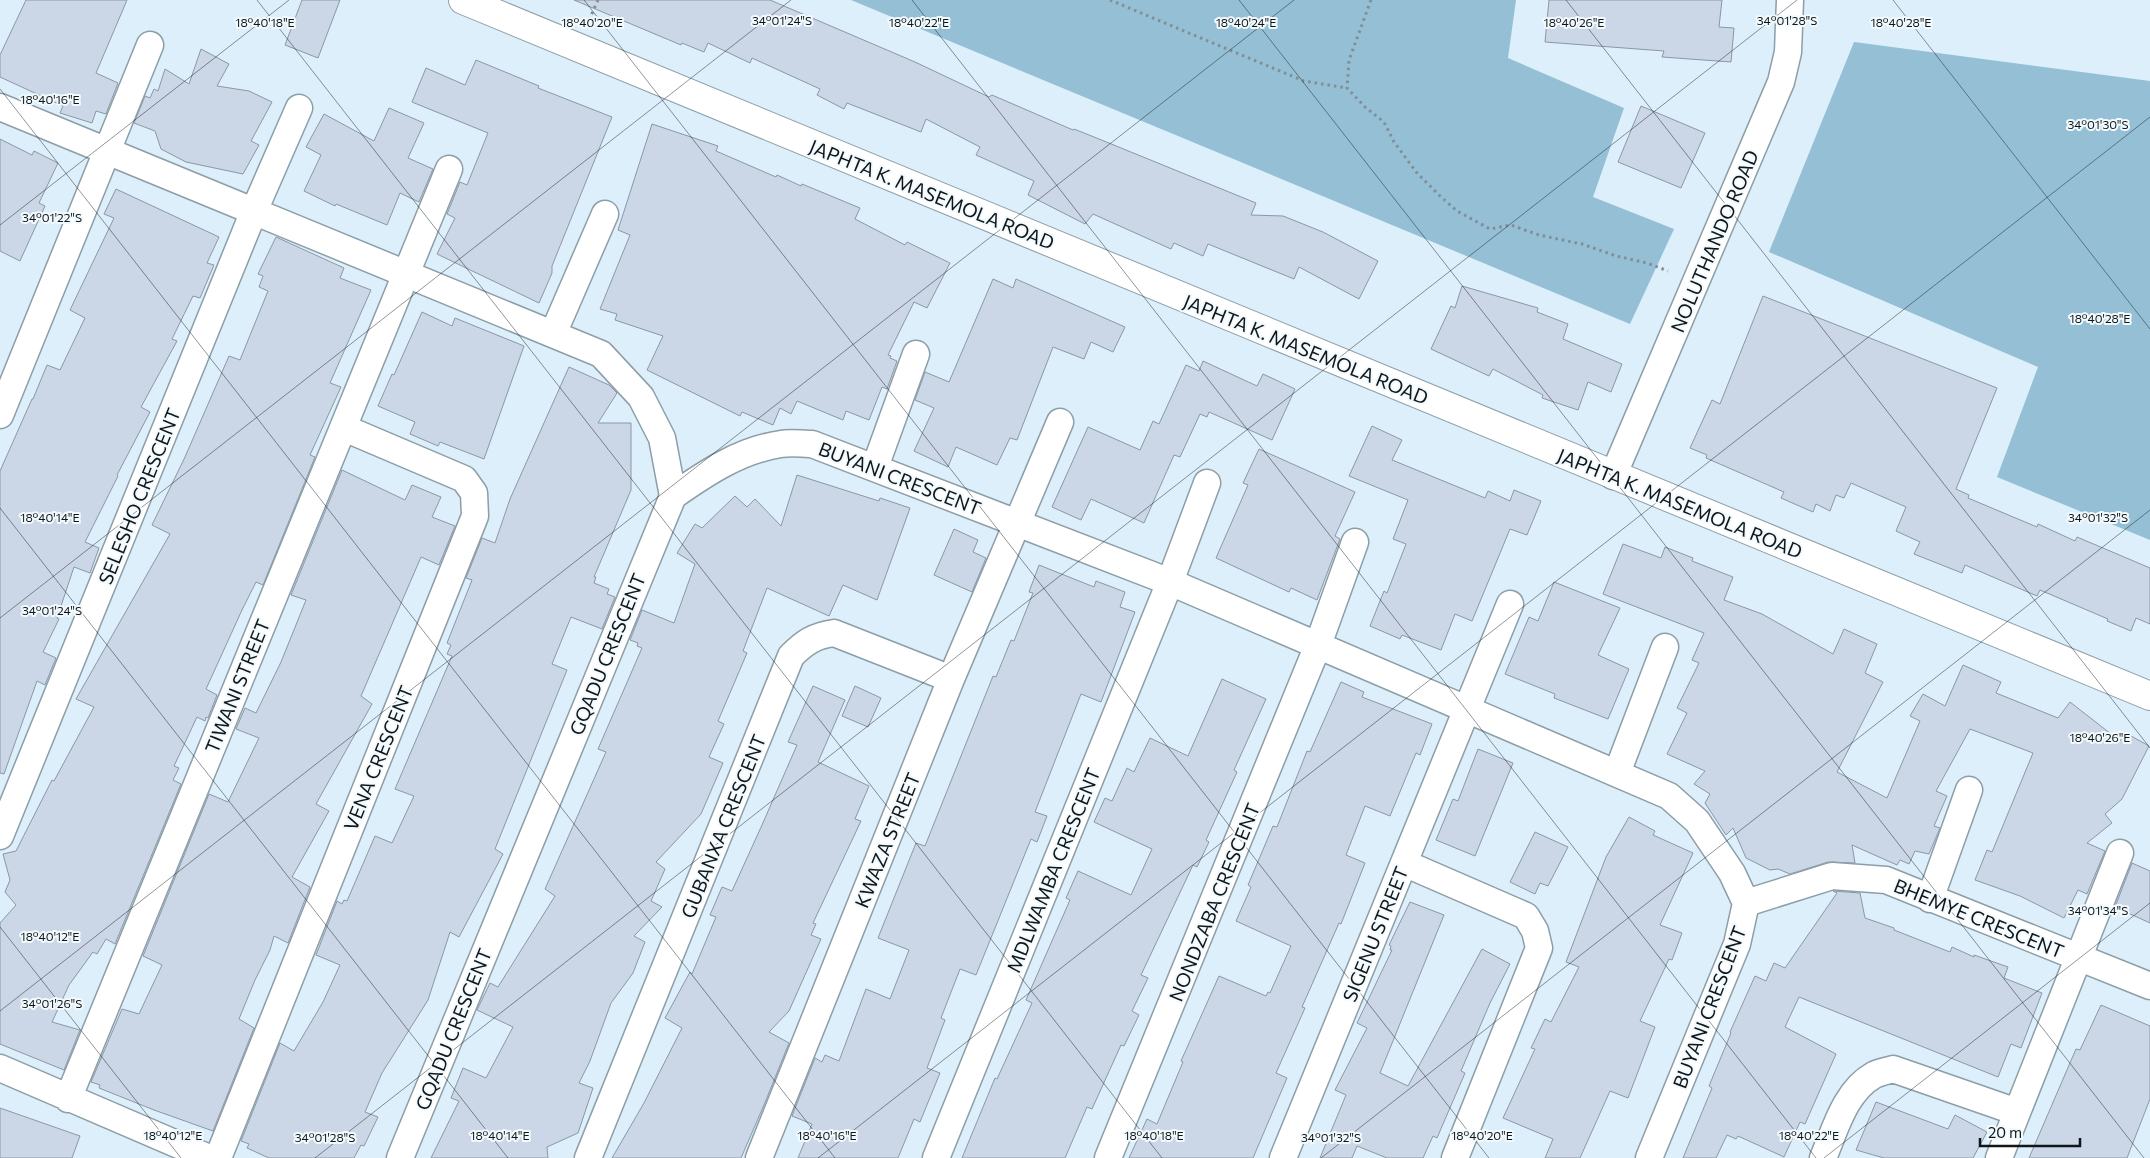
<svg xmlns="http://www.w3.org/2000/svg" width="2150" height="1158" font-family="Commissioner,sans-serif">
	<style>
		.green { fill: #94bfd5 }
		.building { fill: #cbd6e6; stroke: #8c97a6 }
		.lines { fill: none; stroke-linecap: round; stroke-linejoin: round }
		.minor-casing { stroke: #8c9ea7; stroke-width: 29 }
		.secondary-casing { stroke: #8c9ea7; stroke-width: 30 }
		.path { stroke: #808e96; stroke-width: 3; stroke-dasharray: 2.5 4; stroke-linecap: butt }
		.minor { stroke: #fff; stroke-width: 26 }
		.secondary { stroke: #fff; stroke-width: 28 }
		.ticks { fill: none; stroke: #10171b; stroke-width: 1; stroke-opacity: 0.45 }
		.labels { text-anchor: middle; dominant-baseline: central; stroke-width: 4; stroke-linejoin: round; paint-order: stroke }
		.street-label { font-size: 19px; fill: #10171b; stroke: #f2fafe }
		.ticks-label { font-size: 12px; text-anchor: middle; fill: #10171b; stroke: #f2fafe; stroke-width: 4; stroke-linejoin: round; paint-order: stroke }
	</style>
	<rect width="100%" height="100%" fill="#dceffa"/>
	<path class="green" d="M 851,0 L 1516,0 L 1508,58 L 1624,108 L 1593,197 L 1674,229 L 1630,324 Z
		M 1854,42 L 2150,81 L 2150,540 L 1997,477 L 2038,367 L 1769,252 Z"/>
	<path class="building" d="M 26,0 L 127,0 L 96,73 L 118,83 L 106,114 L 96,111 L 92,123 L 60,113 L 63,106 L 0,77 L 0,55 Z
		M 302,0 L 340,0 L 318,58 L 285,45 Z
		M 574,0 L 770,0 L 915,62 L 989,97 L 992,95 L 1073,130 L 1074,129 L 1099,139 L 1256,203 L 1251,215 L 1283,216 L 1323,232 L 1378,261 L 1359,299 L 1299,267 L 1294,279 L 1208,244 L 1203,256 L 1174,243 L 1171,249 L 1093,214 L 1085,224 L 1028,195 L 1034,181 L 976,155 L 980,147 L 926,119 L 921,132 L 847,103 L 844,109 L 817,95 L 820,89 L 752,58 L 750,63 L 708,43 L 704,52 L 682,43 L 681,45 Z
		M 1549,0 L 1722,0 L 1719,27 L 1734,28 L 1731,62 L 1662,57 L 1664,51 L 1545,42 Z
		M 201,49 L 229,64 L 217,86 L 249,91 L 272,102 L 251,141 L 259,145 L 243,174 L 186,162 L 161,149 L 155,131 L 134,123 L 145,96 L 150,98 L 154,89 L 158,91 L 165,69 L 189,84 Z
		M 476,60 L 539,86 L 538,88 L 612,117 L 552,266 L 552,273 L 539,303 L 437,254 L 455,218 L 447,214 L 460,182 L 467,185 L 488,133 L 412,102 L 426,68 L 465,85 Z
		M 1641,106 L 1705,133 L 1681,188 L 1618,162 Z
		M 389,108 L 424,123 L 408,158 L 433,169 L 419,202 L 400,193 L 387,225 L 336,204 L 335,206 L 304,191 L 321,155 L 306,147 L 324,114 L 374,141 Z
		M 652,124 L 718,146 L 716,151 L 776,177 L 777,175 L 801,186 L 802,184 L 860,208 L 855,219 L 905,245 L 907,242 L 950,263 L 927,308 L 914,302 L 888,355 L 891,356 L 890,358 L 897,361 L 887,389 L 882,387 L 869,420 L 846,411 L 843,420 L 797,401 L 791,414 L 780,408 L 773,425 L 742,412 L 740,416 L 647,370 L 663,336 L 615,320 L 617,314 L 600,309 L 630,235 L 618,230 Z
		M 0,139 L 32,155 L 34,151 L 58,163 L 39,203 L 45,206 L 20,261 L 0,251 Z
		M 116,189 L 219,237 L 207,263 L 214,265 L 200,298 L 193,296 L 172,339 L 177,341 L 141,407 L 150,412 L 117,475 L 118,476 L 85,542 L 99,548 L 90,573 L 74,567 L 57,618 L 59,619 L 43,652 L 56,658 L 45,685 L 37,681 L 4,774 L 0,773 L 0,471 L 32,399 L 33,399 L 47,365 L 60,370 L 85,318 L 70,310 L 114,218 L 104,214 Z
		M 276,237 L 344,268 L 340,278 L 371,290 L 330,383 L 341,387 L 310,455 L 315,457 L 263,585 L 256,582 L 242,610 L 206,689 L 217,695 L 208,718 L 206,717 L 205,721 L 197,717 L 174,766 L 179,768 L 173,780 L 181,784 L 115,944 L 106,939 L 97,954 L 93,952 L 69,985 L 52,1022 L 80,1030 L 64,1070 L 0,1044 L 0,923 L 16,905 L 5,892 L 10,880 L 3,854 L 16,851 L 52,780 L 54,781 L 94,707 L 76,699 L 170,534 L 152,525 L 185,457 L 229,356 L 240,360 L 268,291 L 259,287 L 263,276 L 258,274 Z
		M 993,279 L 1013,288 L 1016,279 L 1125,327 L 1113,352 L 1091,342 L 1084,359 L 1053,347 L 1017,440 L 1010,438 L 997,465 L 956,447 L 948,467 L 914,451 L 934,408 L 915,400 L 925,372 L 949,382 Z
		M 1462,286 L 1538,308 L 1537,312 L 1568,324 L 1563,339 L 1622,364 L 1611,392 L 1588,382 L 1578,410 L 1542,398 L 1543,395 L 1493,369 L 1489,376 L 1431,349 L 1451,306 L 1455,308 Z
		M 1763,296 L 1997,388 L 1956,489 L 1969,495 L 1968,498 L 2037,527 L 2038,524 L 2075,541 L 2077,537 L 2150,568 L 2150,624 L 2136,618 L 2131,631 L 2107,621 L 2108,619 L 2040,590 L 2037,596 L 1965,565 L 1962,573 L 1914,554 L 1920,542 L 1896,531 L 1906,507 L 1851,483 L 1844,498 L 1836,495 L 1830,511 L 1816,504 L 1813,512 L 1781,498 L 1784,492 L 1706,458 L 1707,455 L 1690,448 L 1712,400 L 1720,404 Z
		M 422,312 L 452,326 L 455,318 L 524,346 L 484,459 L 440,442 L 438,446 L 410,434 L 415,422 L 378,406 L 392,374 L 394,375 Z
		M 1203,361 L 1257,386 L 1263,374 L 1295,389 L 1272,440 L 1209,412 L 1207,417 L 1200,414 L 1180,457 L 1174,455 L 1144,523 L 1091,499 L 1081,520 L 1052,507 L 1088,427 L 1140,450 L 1153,421 L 1159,424 L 1186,365 L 1199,371 Z
		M 569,367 L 609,385 L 617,393 L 598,423 L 631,423 L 631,490 L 594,577 L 596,577 L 594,583 L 609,589 L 607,594 L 615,597 L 602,629 L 571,617 L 552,664 L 567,670 L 495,849 L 503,854 L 459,937 L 450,932 L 428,1000 L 382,1073 L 365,1112 L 378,1117 L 364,1146 L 361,1145 L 354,1158 L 269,1158 L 247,1148 L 249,1144 L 241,1141 L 280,1043 L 294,1051 L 323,1002 L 340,965 L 316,955 L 337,901 L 342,904 L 344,900 L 347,901 L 375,836 L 392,843 L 414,796 L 395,789 L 452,656 L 447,654 L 451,645 L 447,643 L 472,580 L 466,578 L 482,538 L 495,543 L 510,499 Z
		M 1372,426 L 1402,440 L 1392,460 L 1485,498 L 1488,491 L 1510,501 L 1514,490 L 1541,501 L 1527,535 L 1510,529 L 1472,621 L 1455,614 L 1441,650 L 1402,635 L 1400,639 L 1370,626 L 1384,591 L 1387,593 L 1406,544 L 1393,539 L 1408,500 L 1349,476 Z
		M 1259,449 L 1355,492 L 1335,536 L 1340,539 L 1317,600 L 1291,588 L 1289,592 L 1216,558 L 1248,485 L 1243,483 Z
		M 342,470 L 405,500 L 412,485 L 441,497 L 432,517 L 455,526 L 439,565 L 421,557 L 361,696 L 372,704 L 316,804 L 329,811 L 292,877 L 310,887 L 288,943 L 274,936 L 270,950 L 255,980 L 239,1019 L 254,1028 L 213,1131 L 154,1110 L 99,1088 L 100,1085 L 91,1082 L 122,1009 L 139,1014 L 162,965 L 143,956 L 209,794 L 228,802 L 259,738 L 236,729 L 245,708 L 256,713 L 281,662 L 306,600 L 291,595 Z
		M 797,475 L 879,501 L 880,498 L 910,508 L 877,600 L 843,585 L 829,616 L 767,588 L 743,651 L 747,653 L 718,721 L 724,724 L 709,757 L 723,763 L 701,814 L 656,862 L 665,869 L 651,901 L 662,907 L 634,936 L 645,942 L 633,973 L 611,1003 L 590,1061 L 579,1083 L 593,1088 L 578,1133 L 547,1147 L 548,1158 L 431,1158 L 459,1101 L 451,1098 L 463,1068 L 486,1078 L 513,1027 L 477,1010 L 490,983 L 498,987 L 555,896 L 545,889 L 606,752 L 598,749 L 642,648 L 637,646 L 638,643 L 630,640 L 642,610 L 674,623 L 695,564 L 677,553 L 695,524 L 702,528 L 735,496 L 747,507 L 755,499 L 781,526 Z
		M 954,529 L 978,540 L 973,552 L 986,558 L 972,592 L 934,575 Z
		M 1623,544 L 1661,558 L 1665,547 L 1693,558 L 1692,561 L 1733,577 L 1724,600 L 1762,614 L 1833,654 L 1844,629 L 1877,644 L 1865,673 L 1883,682 L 1837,772 L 1887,798 L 1920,721 L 1910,716 L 1923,694 L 1945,706 L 1963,665 L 2001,682 L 1996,693 L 2058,718 L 2070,702 L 2120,741 L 2124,732 L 2149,746 L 2122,799 L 2105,814 L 2112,823 L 2087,843 L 2105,851 L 2087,894 L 2078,890 L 2064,918 L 2020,896 L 1975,880 L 1987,850 L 1992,852 L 2033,753 L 1970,729 L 1936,791 L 1947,796 L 1934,826 L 1940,828 L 1929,854 L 1915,851 L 1909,864 L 1900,860 L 1897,865 L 1852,845 L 1855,863 L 1828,862 L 1790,874 L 1778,869 L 1770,870 L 1746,858 L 1733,828 L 1726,835 L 1705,803 L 1710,794 L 1694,784 L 1705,771 L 1667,754 L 1687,713 L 1677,708 L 1699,663 L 1692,660 L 1704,633 L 1603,594 Z
		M 1039,565 L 1094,587 L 1096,581 L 1125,592 L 1120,607 L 1135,612 L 1101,702 L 1081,694 L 1035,812 L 1047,816 L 1037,842 L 1031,839 L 976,975 L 960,969 L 941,1018 L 945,1020 L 927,1068 L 940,1073 L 920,1122 L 914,1119 L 898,1158 L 798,1158 L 812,1124 L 792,1116 L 815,1058 L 822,1062 L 825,1055 L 839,1061 L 866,989 L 890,999 L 909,950 L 878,938 L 916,843 L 925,846 L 993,676 L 996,677 L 1011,640 L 1014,641 L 1033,593 L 1029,592 Z
		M 1554,582 L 1620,608 L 1598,655 L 1629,669 L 1608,719 L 1554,698 L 1555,694 L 1505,674 L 1529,617 L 1538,621 Z
		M 1222,679 L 1266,699 L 1234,770 L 1237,772 L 1206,840 L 1209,842 L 1197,867 L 1193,865 L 1141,975 L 1148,978 L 1132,1011 L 1139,1015 L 1124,1046 L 1121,1045 L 1092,1109 L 1087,1107 L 1065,1158 L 962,1158 L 995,1078 L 997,1079 L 1032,1003 L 1026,1000 L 1070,900 L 1066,898 L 1078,871 L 1131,895 L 1152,849 L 1094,822 L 1105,798 L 1112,801 L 1127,768 L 1134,772 L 1150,738 L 1188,756 Z
		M 1341,682 L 1364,692 L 1362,697 L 1432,724 L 1420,755 L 1416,753 L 1390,816 L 1365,806 L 1346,855 L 1365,863 L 1341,924 L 1339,923 L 1302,1007 L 1305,1008 L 1276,1073 L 1287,1078 L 1253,1158 L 1129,1158 L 1147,1119 L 1157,1124 L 1183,1062 L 1181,1061 L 1219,976 L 1266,996 L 1268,992 L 1270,993 L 1291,946 L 1236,921 L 1251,887 L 1248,885 L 1273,826 L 1277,827 L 1307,751 L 1310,752 Z
		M 813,686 L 845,700 L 818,762 L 869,786 L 855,819 L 861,821 L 813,923 L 816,924 L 811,935 L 821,939 L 789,1011 L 769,1032 L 789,1043 L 764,1105 L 741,1158 L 612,1158 L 644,1103 L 682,1028 L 665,1018 L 690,972 L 692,974 L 716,917 L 710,915 L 722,887 L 732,891 L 762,825 L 797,745 L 788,742 Z
		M 855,686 L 881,698 L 868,727 L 842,716 Z
		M 1478,749 L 1513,763 L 1475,856 L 1436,840 L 1453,799 L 1458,801 Z
		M 1629,817 L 1655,831 L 1653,835 L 1693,853 L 1660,925 L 1682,933 L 1672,960 L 1669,959 L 1640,1021 L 1655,1027 L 1628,1098 L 1610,1091 L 1580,1158 L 1545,1158 L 1553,1139 L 1503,1118 L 1535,1049 L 1531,1048 L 1545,1019 L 1551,1022 L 1579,967 L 1566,962 L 1606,857 Z
		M 1535,832 L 1568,847 L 1548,886 L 1540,883 L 1535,894 L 1510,882 Z
		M 2132,863 L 2150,871 L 2150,923 L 2115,907 Z
		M 1833,891 L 1860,893 L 1865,918 L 1894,928 L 1894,930 L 1950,952 L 1952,947 L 1974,957 L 1974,955 L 2008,967 L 2004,978 L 2042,993 L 2021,1048 L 2011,1044 L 1998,1077 L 1799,997 L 1785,1027 L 1836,1054 L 1805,1124 L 1800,1122 L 1784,1157 L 1738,1136 L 1736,1139 L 1727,1135 L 1716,1158 L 1683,1158 L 1712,1088 L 1709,1086 L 1731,1033 L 1730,1032 L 1755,976 L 1766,981 L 1774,963 L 1785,968 L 1837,893 Z
		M 1410,902 L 1444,915 L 1380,1073 L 1408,1086 L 1482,949 L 1510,964 L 1490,1003 L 1461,1071 L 1465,1073 L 1437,1138 L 1433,1136 L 1423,1158 L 1387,1158 L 1357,1146 L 1352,1158 L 1320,1158 L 1346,1095 L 1335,1090 L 1367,1028 L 1357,1023 L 1392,950 L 1390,950 L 1391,946 L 1389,945 Z
		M 2101,1005 L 2150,1026 L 2150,1099 L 2127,1158 L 2029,1158 L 2076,1049 L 2080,1050 Z
		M 1876,1102 L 1948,1129 L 1955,1115 L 1987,1132 L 1973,1158 L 1884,1158 L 1856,1150 Z
		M 0,1108 L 80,1136 L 72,1158 L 0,1158 Z"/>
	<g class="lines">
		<g class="minor-casing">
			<path id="minor" d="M 0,107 L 601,354 L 641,397 L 662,438 L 673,496 L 400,1158
				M 553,334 L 605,214
				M 0,415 L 150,45
				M 875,467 L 916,354
				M 1613,476 L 1781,82 L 1788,52 L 1790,0
				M 673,496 C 706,473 740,450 781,444 C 791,442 802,444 812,444 L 1170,582 L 1669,796 L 1697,821 L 1732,873 L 1746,903 L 1737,944 L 1649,1158
				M 1617,773 L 1665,647
				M 0,836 L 254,211 L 299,108
				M 1404,863 L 1526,916 L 1535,931 L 1539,948 L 1455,1158
				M 1930,899 L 1969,790
				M 1746,903 L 1832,876 L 1886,880 L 2150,986
				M 0,1068 L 209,1158
				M 68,1099 L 449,169
				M 218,1158 L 475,516 L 474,493 L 464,479 L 344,428
				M 588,1158 L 791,656 C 805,642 814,636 834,633 L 951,679
				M 759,1158 L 951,679 L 1060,422
				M 936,1158 L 1170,582 L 1207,483
				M 1108,1158 L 1318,645 L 1355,542
				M 1283,1158 L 1510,604
				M 1823,1158 C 1835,1130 1845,1091 1874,1075 C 1880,1072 1887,1071 1893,1069 L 2017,1112
				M 1999,1158 L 2120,853"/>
		</g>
		<g class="secondary-casing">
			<path id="secondary" d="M 463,0 L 2150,696"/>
		</g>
		<path class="path" d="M 1110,0 L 1304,81 L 1347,88
			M 1371,0 L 1349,60 L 1347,88 L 1365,107 L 1384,122 L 1394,142 L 1417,173 L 1439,195 L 1457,211 L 1490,229 L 1511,225 L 1539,235 L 1582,244 L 1616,256 L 1647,263 L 1668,271
			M 589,20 L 598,0"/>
		<use href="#minor" class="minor"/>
		<use href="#secondary" class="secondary"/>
	</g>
	<path class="ticks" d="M 257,0 L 1162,1158M 584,0 L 1489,1158M 912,0 L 1816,1158M 1239,0 L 2144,1158M 1566,0 L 2150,748M 1893,0 L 2150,329M 0,89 L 835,1158M 0,225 L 289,0M 0,508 L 508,1158M 0,618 L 791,0M 0,927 L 181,1158M 0,1011 L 1294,0M 315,1158 L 1797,0M 818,1158 L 2150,117M 1321,1158 L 2150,510M 1824,1158 L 2150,903"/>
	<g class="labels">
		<g class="street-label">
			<text transform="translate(932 194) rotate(22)">JAPHTA K. MASEMOLA ROAD</text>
			<text transform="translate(1714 241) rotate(-67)">NOLUTHANDO ROAD</text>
			<text transform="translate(1306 349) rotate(22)">JAPHTA K. MASEMOLA ROAD</text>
			<text transform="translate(900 478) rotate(21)">BUYANI CRESCENT</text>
			<text transform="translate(139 496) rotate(-68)">SELESHO CRESCENT</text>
			<text transform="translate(1680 503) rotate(22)">JAPHTA K. MASEMOLA ROAD</text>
			<text transform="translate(607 654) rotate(-68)">GQADU CRESCENT</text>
			<text transform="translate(237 686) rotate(-68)">TIWANI STREET</text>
			<text transform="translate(378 758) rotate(-68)">VENA CRESCENT</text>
			<text transform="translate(723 826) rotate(-68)">GUBANXA CRESCENT</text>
			<text transform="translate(887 840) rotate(-68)">KWAZA STREET</text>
			<text transform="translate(1053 870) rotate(-68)">MDLWAMBA CRESCENT</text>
			<text transform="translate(1214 902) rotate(-68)">NONDZABA CRESCENT</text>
			<text transform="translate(1979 918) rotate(22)">BHEMYE CRESCENT</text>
			<text transform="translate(1375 934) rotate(-68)">SIGENU STREET</text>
			<text transform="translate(1709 1007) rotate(-69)">BUYANI CRESCENT</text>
			<text transform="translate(453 1029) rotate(-68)">GQADU CRESCENT</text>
		</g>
	</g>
	<g class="ticks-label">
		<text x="782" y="25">34°01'24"S</text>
		<text x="1787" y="25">34°01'28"S</text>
		<text x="265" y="27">18°40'18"E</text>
		<text x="592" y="27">18°40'20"E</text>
		<text x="919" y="27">18°40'22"E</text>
		<text x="1246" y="27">18°40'24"E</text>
		<text x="1574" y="27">18°40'26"E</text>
		<text x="1901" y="27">18°40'28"E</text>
		<text x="50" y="104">18°40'16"E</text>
		<text x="2098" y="129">34°01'30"S</text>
		<text x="52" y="222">34°01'22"S</text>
		<text x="2100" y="323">18°40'28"E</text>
		<text x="2098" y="522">34°01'32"S</text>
		<text x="50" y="522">18°40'14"E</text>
		<text x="52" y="615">34°01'24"S</text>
		<text x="2100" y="742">18°40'26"E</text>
		<text x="2098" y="915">34°01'34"S</text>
		<text x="50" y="941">18°40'12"E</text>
		<text x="52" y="1008">34°01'26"S</text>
		<text x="173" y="1140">18°40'12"E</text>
		<text x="500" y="1140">18°40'14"E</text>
		<text x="827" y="1140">18°40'16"E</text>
		<text x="1154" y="1140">18°40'18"E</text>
		<text x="1482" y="1140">18°40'20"E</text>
		<text x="1809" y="1140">18°40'22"E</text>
		<text x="325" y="1142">34°01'28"S</text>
		<text x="1331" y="1142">34°01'32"S</text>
	</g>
	<path d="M1980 1138v8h100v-8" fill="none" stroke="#10171b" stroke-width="2.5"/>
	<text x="1988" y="1138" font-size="15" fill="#10171b" stroke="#f2fafe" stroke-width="4" paint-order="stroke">20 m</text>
</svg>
